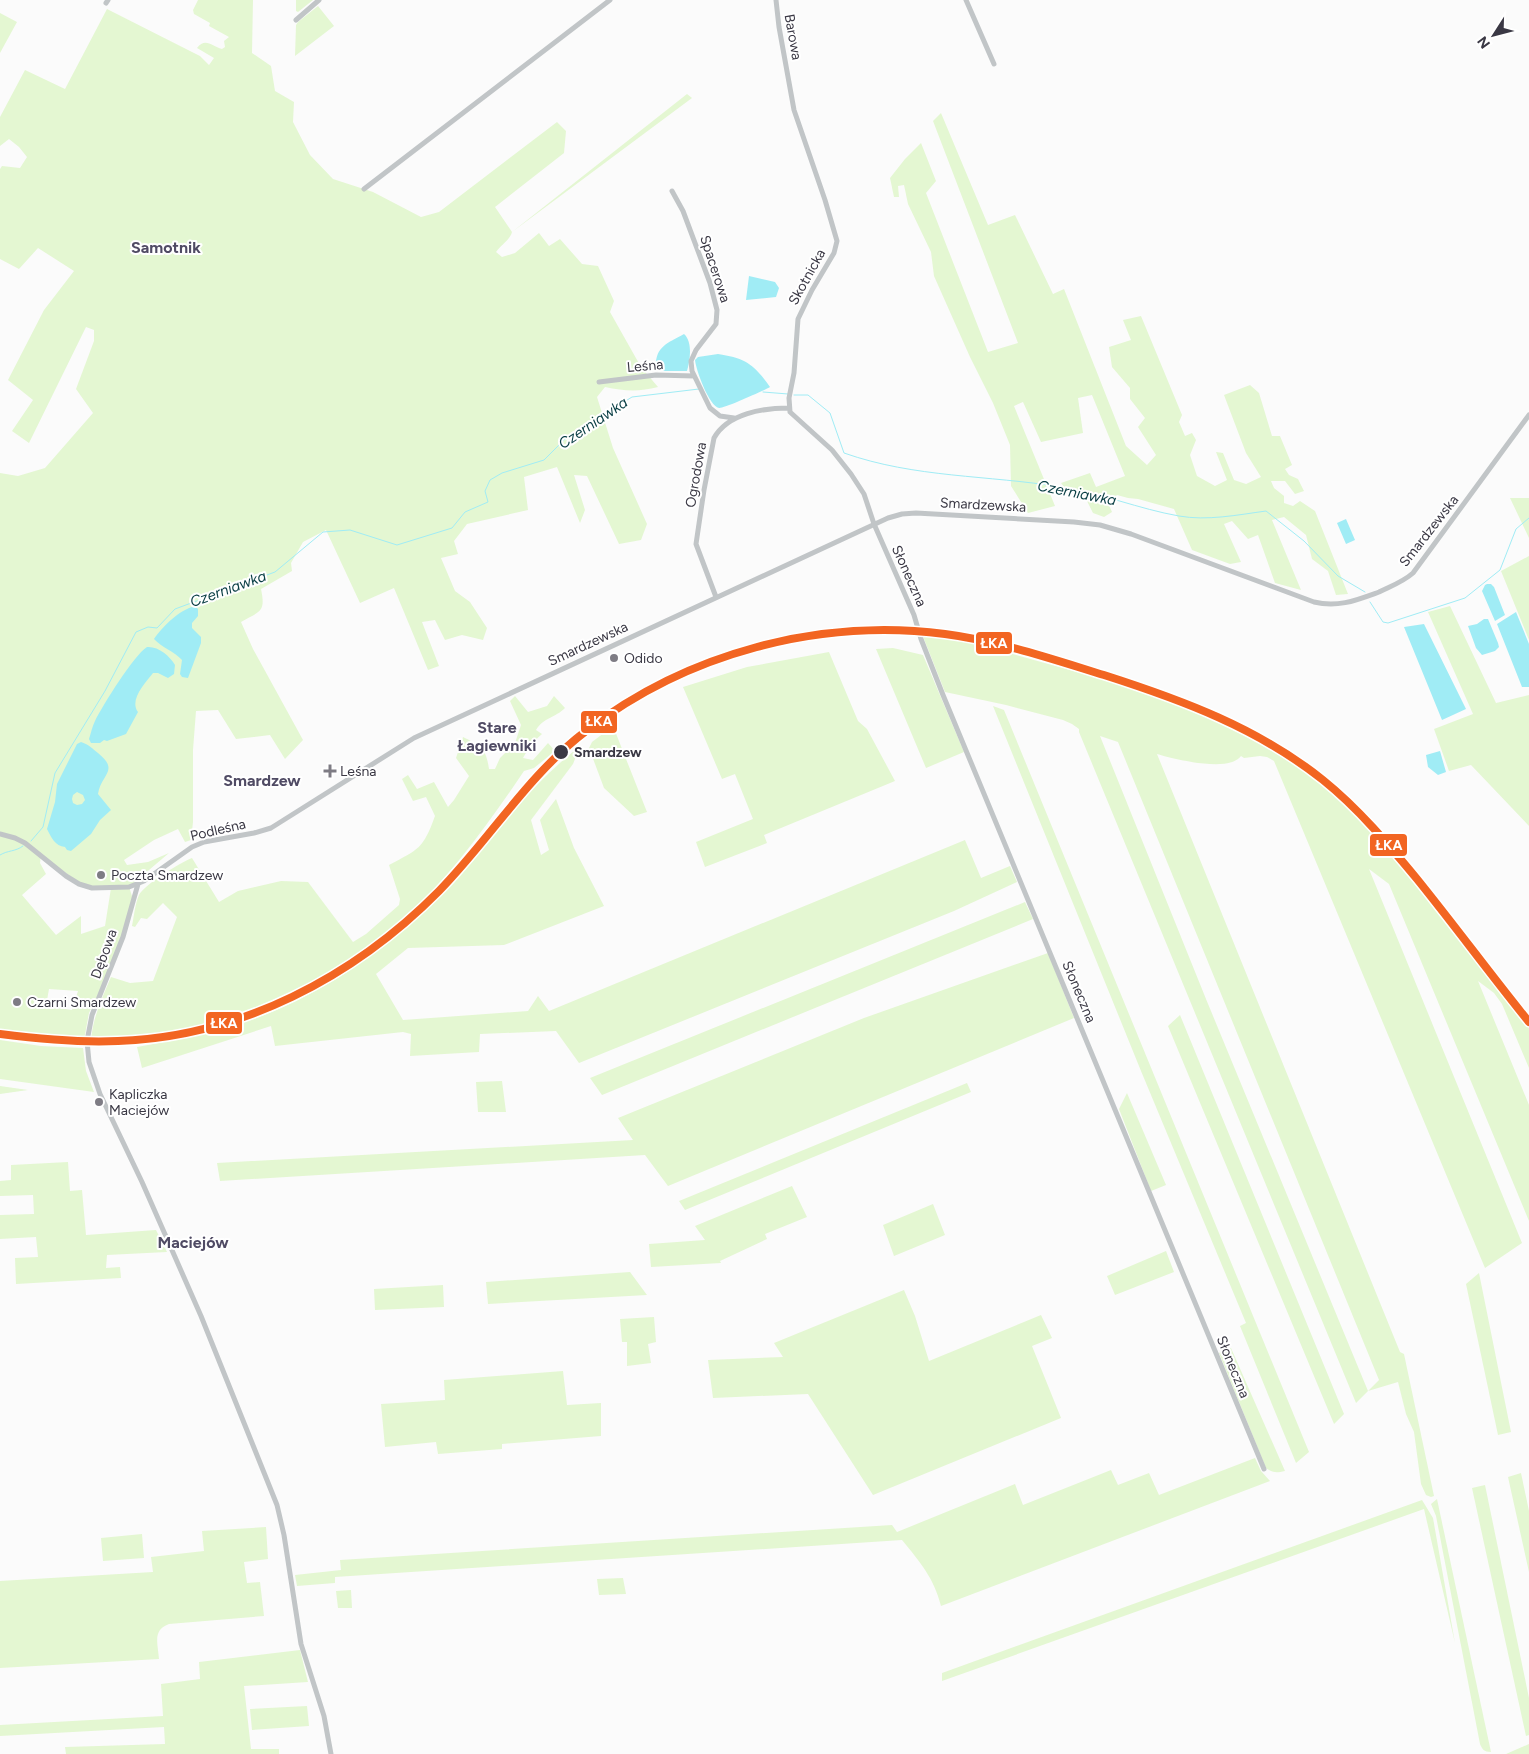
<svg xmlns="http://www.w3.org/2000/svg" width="1529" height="1754" font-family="Figtree,sans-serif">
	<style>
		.green { fill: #e4f7d2; fill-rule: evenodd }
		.water { fill: #a0ecf5; fill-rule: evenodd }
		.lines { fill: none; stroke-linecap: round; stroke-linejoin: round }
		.stream { stroke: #a0ecf5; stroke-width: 1 }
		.minor { stroke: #c1c5c7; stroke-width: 5 }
		.rail-1-casing { stroke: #fff; stroke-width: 11 }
		.rail-1 { stroke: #f26522; stroke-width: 8 }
		.poi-dot { fill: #7e7c84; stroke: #fff; stroke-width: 2 }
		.stop-dot { fill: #3a3844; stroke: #fff; stroke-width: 2 }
		.labels { text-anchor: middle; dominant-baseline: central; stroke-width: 4; stroke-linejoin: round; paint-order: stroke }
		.street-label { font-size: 14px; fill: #3a3844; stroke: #fff }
		.poi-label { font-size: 14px; fill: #3a3844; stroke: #fff; text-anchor: start }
		.stop-label { font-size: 14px; font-weight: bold; fill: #3a3844; stroke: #fff; text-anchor: start }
		.water-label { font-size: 15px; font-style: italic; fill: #093e44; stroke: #fff }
		.quarter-label { font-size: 16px; font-weight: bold; fill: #504b64; stroke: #fff }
		.line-badge { stroke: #fff; stroke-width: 2 }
		.badge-label { font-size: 14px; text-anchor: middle; font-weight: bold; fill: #fff }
	</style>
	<rect width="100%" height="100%" fill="#fbfbfb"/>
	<path class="green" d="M 198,0 L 253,0 L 252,53 L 271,66 L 275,91 L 294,102 L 293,122 L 310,155 L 333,179 L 373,192 L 421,217 L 439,212 L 557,122 L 566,131 L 564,153 L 495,207 L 512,232 L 687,94 L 692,98 L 512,232 C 510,240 501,245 496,252 L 502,257 L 515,253 L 539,233 L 549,246 L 560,239 L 582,264 L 598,266 L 614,301 L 610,312 L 641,367 L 658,387 C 639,392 624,391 605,387 L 597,397 L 613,448 L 647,524 L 641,540 L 619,544 L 587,476 L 574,475 L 585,510 L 580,523 L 557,467 L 524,477 L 528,510 L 467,524 L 454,541 L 458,554 L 441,558 L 455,591 L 470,602 L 487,628 L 483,640 L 462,635 L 445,640 L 435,620 L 422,622 L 439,666 L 428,670 L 394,588 L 360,603 L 326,530 L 303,542 L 291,563 L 292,571 L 261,589 C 266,613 260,611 241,622 L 253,649 L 303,740 L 285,759 L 270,735 L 236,739 L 218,710 L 196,711 L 193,750 L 193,822 L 191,840 L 185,842 L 178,829 L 154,840 L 124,860 L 127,865 L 148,862 L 169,853 L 129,887 L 134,902 L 109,972 L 89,1013 L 84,1040 L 37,1037 L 0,1030 L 0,473 L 18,476 L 45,468 L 93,413 L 76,389 L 94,341 L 94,330 L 86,327 L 29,443 L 12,431 L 33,400 L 8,380 L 44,310 L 74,271 L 38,248 L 19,269 L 0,259 L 0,169 L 2,166 L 20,168 L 27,157 L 19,147 L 9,139 L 0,146 L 0,117 L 25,70 L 65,89 L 107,9 L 190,51 L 200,56 L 209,65 L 214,58 L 197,48 C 205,37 212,46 222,49 L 225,47 L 224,41 L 229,37 L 209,26 L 210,23 L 194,14 L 193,10 ZM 41,855 L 84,886 L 111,888 L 105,926 L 81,934 L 81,916 L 56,935 L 22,895 L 46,874 L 40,863 ZM 49,989 L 78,991 L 72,1010 L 46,1006 Z
		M 296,0 L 313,0 L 298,12 L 296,11 Z
		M 318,6 L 334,26 L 295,56 L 296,25 L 298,22 Z
		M 0,13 L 17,22 L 0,53 Z
		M 941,113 L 988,225 L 1015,215 L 1053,294 L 1064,289 L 1126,446 L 1147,465 L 1156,455 L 1138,427 L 1145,418 L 1130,399 L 1130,388 L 1112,367 L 1109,347 L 1131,340 L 1123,320 L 1141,316 L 1182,415 L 1179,422 L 1185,436 L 1192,433 L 1196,440 L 1190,455 L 1197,476 L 1215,486 L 1227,480 L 1216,452 L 1223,453 L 1234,480 L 1246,484 L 1261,477 L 1246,453 L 1224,395 L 1250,385 L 1259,393 L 1272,436 L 1280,436 L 1292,465 L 1285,469 L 1289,475 L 1298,479 L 1304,491 L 1295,494 L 1285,481 L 1271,481 L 1274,488 L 1284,496 L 1284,503 L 1293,506 L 1300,501 L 1315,511 L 1348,594 L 1336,595 L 1328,571 L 1312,559 L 1306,535 L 1284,517 L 1272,520 L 1301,590 L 1275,583 L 1258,535 L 1248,539 L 1232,521 L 1224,524 L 1241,562 L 1230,564 L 1192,550 L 1174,509 L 1138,499 L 1128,498 L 1117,495 L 1108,503 L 1112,512 L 1104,517 L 1093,513 L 1087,501 L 1067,491 L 1061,483 L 1090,473 L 1096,487 L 1125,476 L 1092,395 L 1078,398 L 1083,433 L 1041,442 L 1023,402 L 1014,406 L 1055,506 L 1028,513 L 1011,486 L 1010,445 L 993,403 L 970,357 L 934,276 L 931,252 L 908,204 L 904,185 L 898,186 L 899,197 L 894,197 L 890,178 L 905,159 L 921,143 L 936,181 L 926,193 L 988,352 L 1018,343 L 933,121 Z
		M 1510,498 L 1529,498 L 1529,538 Z
		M 1529,556 L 1529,640 L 1501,571 Z
		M 1450,606 L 1496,703 L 1529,695 L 1529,826 L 1471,765 L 1449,771 L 1434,729 L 1473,714 L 1428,612 Z
		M 922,634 L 969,642 L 1149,692 L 1187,705 L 1238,728 L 1296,763 L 1320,780 L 1353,810 L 1387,847 L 1529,1028 L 1529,1068 L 1502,1004 L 1494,993 L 1478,981 L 1529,1105 L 1529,1221 L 1389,884 L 1369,869 L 1522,1243 L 1485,1268 L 1274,761 L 1267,757 L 1260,756 L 1244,758 L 1241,756 C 1229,773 1174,759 1157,754 L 1400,1352 L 1404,1354 L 1434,1496 L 1431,1497 L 1426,1495 L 1421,1484 L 1414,1432 L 1406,1414 L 1398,1382 L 1368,1391 L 1356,1403 L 1079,732 L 1079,729 L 1072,724 L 1063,720 L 1006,705 L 945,692 ZM 1100,736 L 1118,742 L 1379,1380 L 1368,1391 L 1206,999 Z
		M 893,648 L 923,655 L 964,752 L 926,768 L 876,649 Z
		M 829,652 L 858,721 L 867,729 L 895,781 L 764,835 L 767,843 L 705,867 L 696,842 L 753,819 L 735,774 L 722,779 L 683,687 L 747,667 Z
		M 515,696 L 528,712 L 547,706 L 554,696 L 565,708 C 555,718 544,717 536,730 L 542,734 L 531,744 L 523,758 L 533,760 L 548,743 L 555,751 L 534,768 L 524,771 C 489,823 451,875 406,919 C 323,997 203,1039 91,1040 C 93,1017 102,998 111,977 L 130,983 L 153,981 L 177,917 L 163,903 L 147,919 L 141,918 L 135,927 L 132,926 C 134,916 135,904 139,895 C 145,884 180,863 192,858 L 219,902 L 238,891 L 281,881 L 308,882 L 353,942 L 366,934 L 399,905 L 400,899 L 389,865 C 419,849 423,849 435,816 L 426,797 L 413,801 L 402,779 L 408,775 L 417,789 L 434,782 L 448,807 L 454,800 L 469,776 L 456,758 L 463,737 C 481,746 486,748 489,769 L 495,769 L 500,758 L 515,743 L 521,725 L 510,701 Z
		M 993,706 L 1004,710 L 1309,1452 L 1296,1463 L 1240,1326 L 1246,1323 L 1141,1071 Z
		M 613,726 L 647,812 L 634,816 L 604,788 L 589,748 L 592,742 Z
		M 580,746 L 573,764 L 531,820 L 541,855 L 549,850 L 540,820 L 556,799 L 574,848 L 604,906 L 504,945 L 408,948 L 376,974 L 403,1020 L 528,1011 L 538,996 L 549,1011 L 965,840 L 981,878 L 1010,866 L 1017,882 L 954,911 L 579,1063 L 556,1031 L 480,1034 L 479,1052 L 410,1056 L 411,1034 L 403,1032 L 275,1046 L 271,1026 L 142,1068 L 137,1047 C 164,1042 192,1037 218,1030 C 307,1007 387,952 449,887 C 472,863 491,836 512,811 C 533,788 556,765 580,746 Z
		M 1025,902 L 1033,919 L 602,1095 L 590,1078 Z
		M 1048,953 L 1074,1018 L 668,1186 L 645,1155 L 220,1181 L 217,1163 L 633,1140 L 618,1118 L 864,1018 Z
		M 1180,1015 L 1344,1414 L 1334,1424 L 1168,1026 Z
		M 0,1040 L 41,1046 L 83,1048 L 86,1071 L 94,1092 L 0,1079 Z
		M 502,1081 L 506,1112 L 478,1112 L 476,1082 Z
		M 967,1083 L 971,1092 L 685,1210 L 679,1201 Z
		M 0,1086 L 28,1090 L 0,1094 Z
		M 1127,1093 L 1166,1185 L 1151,1191 L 1119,1109 Z
		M 68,1162 L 70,1191 L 82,1190 L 86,1235 L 156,1230 L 167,1252 L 107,1255 L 106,1268 L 120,1267 L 121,1278 L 16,1284 L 15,1258 L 38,1257 L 36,1237 L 0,1239 L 0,1215 L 34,1214 L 33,1195 L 0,1196 L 0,1181 L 11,1180 L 11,1165 Z
		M 792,1186 L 807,1217 L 765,1234 L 767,1239 L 720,1261 L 721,1263 L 651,1267 L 649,1244 L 705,1240 L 695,1226 Z
		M 933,1204 L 945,1235 L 894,1256 L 883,1225 Z
		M 1166,1251 L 1174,1272 L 1115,1295 L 1107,1276 Z
		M 630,1272 L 647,1295 L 488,1304 L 486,1282 Z
		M 1479,1273 L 1511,1432 L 1498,1435 L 1466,1284 Z
		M 443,1285 L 444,1307 L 375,1310 L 374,1289 Z
		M 904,1290 L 915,1316 L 929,1361 L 1041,1315 L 1052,1338 L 1032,1346 L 1061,1418 L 873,1495 L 808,1394 L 713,1398 L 708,1360 L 783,1357 L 774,1343 Z
		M 654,1317 L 656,1342 L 648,1344 L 651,1363 L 627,1366 L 627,1342 L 622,1342 L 620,1319 Z
		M 1231,1348 L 1285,1471 C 1276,1473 1273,1473 1266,1468 L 1219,1353 Z
		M 563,1371 L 567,1405 L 601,1403 L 601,1436 L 502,1444 L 502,1449 L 438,1454 L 436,1442 L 385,1447 L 381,1404 L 445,1400 L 444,1380 Z
		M 1255,1458 L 1261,1471 L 1270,1481 L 941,1606 C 934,1578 920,1562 902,1540 L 335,1577 L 335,1583 L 297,1586 L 295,1575 L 341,1570 L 340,1560 L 892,1525 L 897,1532 L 1015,1484 L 1023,1505 L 1111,1470 L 1118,1485 L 1149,1473 L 1159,1495 Z
		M 1521,1473 L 1529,1511 L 1529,1572 L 1508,1477 Z
		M 1485,1485 L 1529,1698 L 1529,1735 L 1526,1736 L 1472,1488 Z
		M 1437,1499 L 1491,1752 C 1484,1752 1482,1749 1480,1744 L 1436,1516 L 1431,1504 Z
		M 1422,1500 L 1433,1518 L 1455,1643 L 1424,1509 L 942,1681 L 942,1673 Z
		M 266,1527 L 268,1559 L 244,1562 L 247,1583 L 260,1582 L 264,1616 L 169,1624 C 152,1630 158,1644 159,1659 L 0,1668 L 0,1581 L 153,1572 L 151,1557 L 204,1551 L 202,1531 Z
		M 142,1534 L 144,1558 L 103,1561 L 101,1538 Z
		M 623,1578 L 626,1594 L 599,1595 L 597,1579 Z
		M 351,1590 L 352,1608 L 338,1608 L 336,1591 Z
		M 300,1650 L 308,1682 L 244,1686 L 251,1749 L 279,1749 L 279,1754 L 66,1754 L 65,1747 L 165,1744 L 164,1727 L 0,1736 L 0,1725 L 163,1716 L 161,1684 L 200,1679 L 199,1662 Z
		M 307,1706 L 309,1726 L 252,1730 L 250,1709 Z
		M 1529,1744 L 1529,1754 L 1506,1754 Z"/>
	<path class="water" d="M 749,276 L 775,282 L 779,288 L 776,297 L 746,300 Z
		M 684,334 C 693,342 690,361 687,371 L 656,371 C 654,347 666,344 684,334 Z
		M 718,354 C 745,358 754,364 770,387 C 765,390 723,409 719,408 C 709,406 696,370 695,360 L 698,357 Z
		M 1346,519 L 1355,540 L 1346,544 L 1337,523 Z
		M 1487,584 L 1491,584 L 1494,587 L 1505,615 L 1495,621 L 1482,591 L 1485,585 Z
		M 195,606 L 198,609 L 198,616 L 192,623 L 192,628 L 201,637 L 201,643 L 188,678 L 182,677 L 180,674 L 182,660 C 174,651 162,648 154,639 C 163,626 179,610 195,606 Z
		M 1516,612 L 1529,644 L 1529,687 L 1522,687 L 1497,624 Z
		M 1484,619 L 1488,619 L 1498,643 L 1499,647 L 1495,651 L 1482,655 L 1476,648 L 1468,626 L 1477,624 Z
		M 1424,624 L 1466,709 L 1442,720 L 1404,627 Z
		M 147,647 C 158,646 170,656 175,665 L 174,674 L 168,678 L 158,673 L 153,673 C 145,683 129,700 138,712 L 126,734 L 107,741 L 104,740 L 100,743 L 91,743 L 89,739 C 91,733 92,727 95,721 C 103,705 134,655 147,647 Z
		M 81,742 C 88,744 93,749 98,753 C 120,771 101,774 98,794 L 111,810 L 100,820 L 91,834 L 71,851 L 67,850 L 65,847 C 55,846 51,837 47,829 L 55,802 L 57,784 L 77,744 ZM 77,792 L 83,795 L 85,800 L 82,804 L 77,805 L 73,803 L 72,799 L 73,795 Z
		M 1440,751 L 1446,772 L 1438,775 L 1428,767 L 1426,755 Z"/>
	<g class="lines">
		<path class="stream" d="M 763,392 L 788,394
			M 794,395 L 808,395 L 830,413 L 844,453 C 915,478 988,475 1061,487 C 1101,493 1139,509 1179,516 C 1207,521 1237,515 1266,511 L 1304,541 L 1338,576 L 1365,592
			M 1370,602 L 1383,622 L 1388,623 L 1465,598 L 1500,570 L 1516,529 L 1529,518
			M 31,841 L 43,827 L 55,773 L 105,691 L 136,632 L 148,627 L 157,628 L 175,609 L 275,572 L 323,532 L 350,530 L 397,545 L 452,528 L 465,512 L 488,502 L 485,491 L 490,480 L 502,473 L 544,460 L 565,439 L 632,397 L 699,389
			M 0,855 C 8,850 15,852 23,846"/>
		<path class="minor" d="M 776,0 L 779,27 L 794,110 L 825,200 L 837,241 L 834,253 L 812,290 L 798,319 L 794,373 L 789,398 L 790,412 L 832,450 L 851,474 L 864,494 L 874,524 L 914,615 L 921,639 L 943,695 L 1264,1469
			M 966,0 L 994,64
			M 106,3 L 108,0
			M 296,20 L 319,0
			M 364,189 L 610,0
			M 672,191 L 683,211 L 710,283 L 717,310 L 716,324 L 696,350 L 691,361 L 692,371 L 710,408 L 720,416 L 734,418
			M 599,382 L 656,375 L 694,376
			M 716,597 L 696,544 L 704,490 L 714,438 C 728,413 764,408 789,408
			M 0,834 L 15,838 L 25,843 L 66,876 L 79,884 L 92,888 L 129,887 L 144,881 L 192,847 L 204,842 L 254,833 L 271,828 L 414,738 L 888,518 L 902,514 L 916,513 L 1074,522 L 1100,525 L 1131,534 L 1314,602 C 1338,608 1357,600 1379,592 C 1391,586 1403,582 1413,573 L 1529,415
			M 138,884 L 123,937 L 92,1015 L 87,1041 L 89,1062 L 100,1094 L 142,1182 L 201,1316 L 277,1505 L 284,1535 L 301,1644 L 324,1716 L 331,1754"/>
		<g class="rail-1-casing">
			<path id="rail-1" d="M 0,1034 C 39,1039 78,1043 118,1041 C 240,1037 354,977 439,891 C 490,839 528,775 586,731 C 687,653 819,618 945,634 C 999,641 1052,659 1104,675 C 1182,700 1258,728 1323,780 C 1359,809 1388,844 1417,879 C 1455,926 1491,975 1529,1022"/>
		</g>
		<use href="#rail-1" class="rail-1"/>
	</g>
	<g class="poi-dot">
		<circle cx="614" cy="658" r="5"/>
		<path d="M327.5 763.5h5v5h5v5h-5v5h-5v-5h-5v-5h5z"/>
		<circle cx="101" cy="875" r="5"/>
		<circle cx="17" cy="1002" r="5"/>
		<circle cx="99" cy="1102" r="5"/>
	</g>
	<circle class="stop-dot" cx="561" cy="752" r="8"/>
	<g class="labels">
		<g class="street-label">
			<text transform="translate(793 37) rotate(80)">Barowa</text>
			<text transform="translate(715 269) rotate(72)">Spacerowa</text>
			<text transform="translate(807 277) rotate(-61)">Skotnicka</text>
			<text transform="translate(645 366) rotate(-5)">Leśna</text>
			<text transform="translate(696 475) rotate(-80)">Ogrodowa</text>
			<text transform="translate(983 505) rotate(3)">Smardzewska</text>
			<text transform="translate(1429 531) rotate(-52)">Smardzewska</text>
			<text transform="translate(909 576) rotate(66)">Słoneczna</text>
			<text transform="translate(588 644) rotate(-25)">Smardzewska</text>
			<text transform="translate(218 830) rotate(-13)">Podleśna</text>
			<text transform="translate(104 954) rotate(-70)">Dębowa</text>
			<text transform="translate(1079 992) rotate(67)">Słoneczna</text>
			<text transform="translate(1233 1367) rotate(68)">Słoneczna</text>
		</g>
		<g class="poi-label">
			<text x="624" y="658">Odido</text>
			<text x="340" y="771">Leśna</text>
			<text x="111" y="875">Poczta Smardzew</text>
			<text x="27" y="1002">Czarni Smardzew</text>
			<text x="109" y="1094">Kapliczka<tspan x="109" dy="16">Maciejów</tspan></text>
		</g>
		<g class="stop-label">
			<text x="574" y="752">Smardzew</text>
		</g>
		<g class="water-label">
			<text transform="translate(593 423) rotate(-34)">Czerniawka</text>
			<text transform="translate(1077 493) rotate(11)">Czerniawka</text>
			<text transform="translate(228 589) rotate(-20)">Czerniawka</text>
		</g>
		<g class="quarter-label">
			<text x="166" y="247">Samotnik</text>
			<text x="497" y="727">Stare<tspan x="497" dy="18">Łagiewniki</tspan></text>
			<text x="262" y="780">Smardzew</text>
			<text x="193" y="1242">Maciejów</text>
		</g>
	</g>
	<g class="line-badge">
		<rect x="975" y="631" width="38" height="24" rx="5" fill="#f26522"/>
		<rect x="580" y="710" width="38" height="24" rx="5" fill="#f26522"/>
		<rect x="1369" y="833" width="39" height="24" rx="5" fill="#f26522"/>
		<rect x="205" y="1011" width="38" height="24" rx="5" fill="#f26522"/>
	</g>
	<g class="badge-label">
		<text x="994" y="648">ŁKA</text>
		<text x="599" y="726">ŁKA</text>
		<text x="1389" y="850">ŁKA</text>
		<text x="224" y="1028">ŁKA</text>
	</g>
	<g transform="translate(1494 35) rotate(234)" stroke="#ffffff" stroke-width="4" paint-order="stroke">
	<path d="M0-4L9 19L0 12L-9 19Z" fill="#3a3844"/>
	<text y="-8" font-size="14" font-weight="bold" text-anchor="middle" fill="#3a3844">N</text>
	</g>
</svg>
